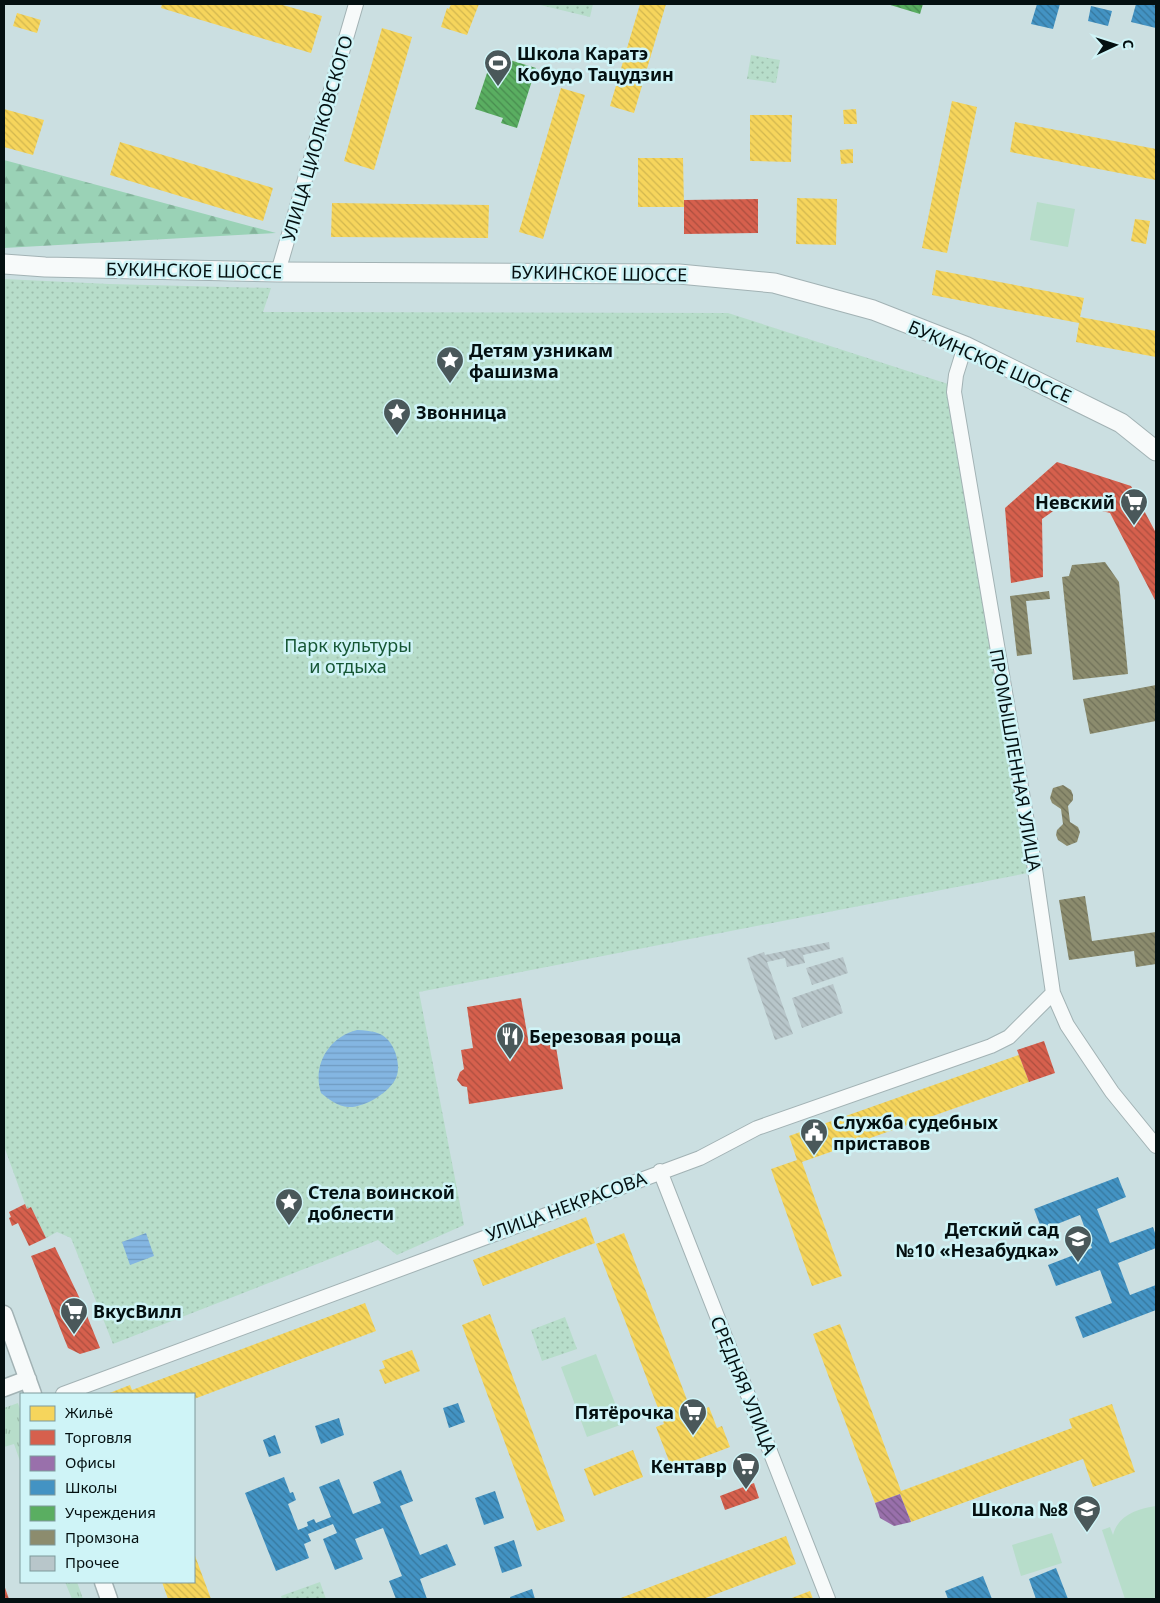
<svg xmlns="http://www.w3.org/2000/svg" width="1160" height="1603" font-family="'Noto Sans',sans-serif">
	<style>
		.grass { fill: url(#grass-tufts) }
		.forest { fill: url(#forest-firs) }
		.park { fill: url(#park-dots) }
		.pitch { fill: #b7ddca }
		.water { fill: url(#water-rules) }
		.homes { fill: url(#homes-back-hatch) }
		.shops { fill: url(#shops-back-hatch) }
		.offices { fill: url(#offices-back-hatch) }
		.schools { fill: url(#schools-back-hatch) }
		.public { fill: url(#public-back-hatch) }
		.industry { fill: url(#industry-back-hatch) }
		.building { fill: url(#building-back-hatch) }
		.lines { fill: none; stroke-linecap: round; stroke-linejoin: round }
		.minor-casing { stroke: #a2b2b4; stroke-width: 16 }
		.tertiary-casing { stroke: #a2b2b4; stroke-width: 19 }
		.secondary-casing { stroke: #a2b2b4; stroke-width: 21 }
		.minor { stroke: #f7fafa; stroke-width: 14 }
		.tertiary { stroke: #f7fafa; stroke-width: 16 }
		.secondary { stroke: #f7fafa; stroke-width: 19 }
		.labels { text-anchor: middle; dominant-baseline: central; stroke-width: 5; stroke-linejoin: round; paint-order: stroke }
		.poi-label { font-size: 18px; font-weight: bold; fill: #041011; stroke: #cff4f7; text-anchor: start }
		.street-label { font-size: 18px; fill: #041011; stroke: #cff4f7 }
		.park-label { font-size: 18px; fill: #165634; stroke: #cff4f7 }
	</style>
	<defs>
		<pattern id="grass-tufts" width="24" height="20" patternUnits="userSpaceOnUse" patternTransform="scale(1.25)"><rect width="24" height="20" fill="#b7ddca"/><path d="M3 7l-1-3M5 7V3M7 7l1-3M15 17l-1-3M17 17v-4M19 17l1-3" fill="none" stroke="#9cbdac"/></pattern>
		<pattern id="forest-firs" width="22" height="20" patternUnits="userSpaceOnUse" patternTransform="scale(1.25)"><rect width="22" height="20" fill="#9ad2b6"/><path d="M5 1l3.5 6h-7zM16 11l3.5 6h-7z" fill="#83b39b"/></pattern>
		<pattern id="park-dots" width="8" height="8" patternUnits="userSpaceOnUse" patternTransform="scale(1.25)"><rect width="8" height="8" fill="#b7ddca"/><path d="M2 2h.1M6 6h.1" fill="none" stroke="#9cbdac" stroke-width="1.8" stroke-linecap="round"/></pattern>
		<pattern id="water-rules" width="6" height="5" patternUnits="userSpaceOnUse" patternTransform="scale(1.25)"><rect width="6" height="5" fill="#84b6e2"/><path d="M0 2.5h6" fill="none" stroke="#709bc1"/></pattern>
		<pattern id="homes-back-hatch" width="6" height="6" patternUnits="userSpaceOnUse" patternTransform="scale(1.25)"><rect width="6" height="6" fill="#f6d55c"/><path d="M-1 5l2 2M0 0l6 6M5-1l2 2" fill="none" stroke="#d1b64f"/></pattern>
		<pattern id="shops-back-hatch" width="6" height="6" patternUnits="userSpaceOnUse" patternTransform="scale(1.25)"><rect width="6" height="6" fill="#d6604d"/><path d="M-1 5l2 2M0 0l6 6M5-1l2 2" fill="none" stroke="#ab4e3f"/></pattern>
		<pattern id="offices-back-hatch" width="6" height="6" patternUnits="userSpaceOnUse" patternTransform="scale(1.25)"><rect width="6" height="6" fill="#9970ab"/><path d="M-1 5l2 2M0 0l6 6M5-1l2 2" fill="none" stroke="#7b5b8a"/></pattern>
		<pattern id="schools-back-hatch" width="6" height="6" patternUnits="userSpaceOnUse" patternTransform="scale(1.25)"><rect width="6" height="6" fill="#4393c3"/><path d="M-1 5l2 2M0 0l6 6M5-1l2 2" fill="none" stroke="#36779d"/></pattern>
		<pattern id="public-back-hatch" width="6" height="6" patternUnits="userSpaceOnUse" patternTransform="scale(1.25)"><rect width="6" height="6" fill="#5aae61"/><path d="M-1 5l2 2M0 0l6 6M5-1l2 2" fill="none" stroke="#488c4f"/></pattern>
		<pattern id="industry-back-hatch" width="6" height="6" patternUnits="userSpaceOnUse" patternTransform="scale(1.25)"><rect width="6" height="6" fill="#8c8c6e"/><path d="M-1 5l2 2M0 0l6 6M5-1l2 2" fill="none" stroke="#707159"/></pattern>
		<pattern id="building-back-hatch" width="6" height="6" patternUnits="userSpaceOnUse" patternTransform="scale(1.25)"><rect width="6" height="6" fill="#b8c6ca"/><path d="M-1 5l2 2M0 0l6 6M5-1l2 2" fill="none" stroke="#9da9ac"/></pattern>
	</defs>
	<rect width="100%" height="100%" fill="#cbdfe1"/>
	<path class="grass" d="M 18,1403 L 21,1412 L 21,1464 L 14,1444 L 4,1447 L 4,1408 Z
		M 65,1582 L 77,1582 L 83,1599 L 72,1599 Z"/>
	<path class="forest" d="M 4,160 L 276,233 L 4,248 Z"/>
	<path class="park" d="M 536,4 L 593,4 L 590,17 Z
		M 751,55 L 780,60 L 776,83 L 747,79 Z
		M 4,279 L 109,284 L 271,288 L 263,312 L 728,313 L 948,384 L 1028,873 L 419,992 L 464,1225 L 397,1255 L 378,1240 L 113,1344 L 71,1238 L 57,1232 L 46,1238 L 31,1207 L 27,1209 L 25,1204 L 4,1146 Z
		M 565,1317 L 577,1349 L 542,1361 L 531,1330 Z
		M 320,1582 L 326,1599 L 282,1599 L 281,1596 Z"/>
	<path class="pitch" d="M 1037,202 L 1075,209 L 1068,247 L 1030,240 Z
		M 596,1354 L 623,1424 L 587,1437 L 561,1367 Z
		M 1156,1506 L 1156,1599 L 1125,1599 L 1102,1530 L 1110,1527 L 1113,1535 C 1118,1515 1137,1509 1156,1506 Z
		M 1052,1533 L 1062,1563 L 1021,1576 L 1012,1545 Z"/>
	<path class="water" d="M 357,1030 C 364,1030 373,1031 380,1034 C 394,1040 402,1064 396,1078 C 389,1093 364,1108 348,1107 C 339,1107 327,1098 321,1093 C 312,1065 329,1037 357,1030 Z
		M 146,1233 L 154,1256 L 130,1265 L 122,1242 Z"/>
	<path class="homes" d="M 162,4 L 279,4 L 322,16 L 311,53 L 161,8 Z
		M 451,4 L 479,4 L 467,35 L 441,27 L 447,8 L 449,9 Z
		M 640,4 L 666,4 L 634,113 L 610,106 Z
		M 17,13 L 41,20 L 37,33 L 13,26 Z
		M 382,28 L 412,37 L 374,170 L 344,161 Z
		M 561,88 L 585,95 L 543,239 L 519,232 Z
		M 952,101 L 977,107 L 947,253 L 922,248 Z
		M 4,109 L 44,120 L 33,155 L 4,147 Z
		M 856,109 L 857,124 L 844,124 L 843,110 Z
		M 750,115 L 792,115 L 791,162 L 750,161 Z
		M 1015,122 L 1156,149 L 1156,180 L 1010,152 Z
		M 120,142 L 273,188 L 263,221 L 110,175 Z
		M 853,149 L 853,163 L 841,164 L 840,150 Z
		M 638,158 L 683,158 L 684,207 L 638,207 Z
		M 797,198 L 837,199 L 836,245 L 796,244 Z
		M 332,203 L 489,205 L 488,238 L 331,237 Z
		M 1135,219 L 1150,221 L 1146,244 L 1131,241 Z
		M 936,270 L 1084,298 L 1080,317 L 1156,331 L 1156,357 L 1076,342 L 1079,323 L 932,295 Z
		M 1019,1055 L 1029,1082 L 802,1162 L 842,1276 L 812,1286 L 771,1169 L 797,1160 L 789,1136 Z
		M 586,1217 L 595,1243 L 483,1286 L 473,1260 Z
		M 624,1233 L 692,1413 L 709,1407 L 717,1428 L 722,1426 L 730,1447 L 672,1469 L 656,1427 L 664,1424 L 596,1244 Z
		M 365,1303 L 376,1331 L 194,1399 L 194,1394 L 107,1394 L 130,1385 L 132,1390 Z
		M 490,1314 L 565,1521 L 537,1531 L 462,1325 Z
		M 840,1324 L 901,1491 L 1072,1428 L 1069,1419 L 1112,1404 L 1135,1472 L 1093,1487 L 1083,1459 L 911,1522 L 900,1494 L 875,1503 L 813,1334 Z
		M 412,1350 L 420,1371 L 385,1384 L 379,1370 L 385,1368 L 382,1361 Z
		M 633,1450 L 643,1477 L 594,1496 L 584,1469 Z
		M 786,1536 L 796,1564 L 703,1599 L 618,1599 Z
		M 194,1553 L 211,1599 L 168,1599 L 162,1582 L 194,1582 Z
		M 810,1591 L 813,1599 L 789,1599 Z"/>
	<path class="shops" d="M 758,199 L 758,233 L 684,234 L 684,200 Z
		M 1057,462 L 1131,486 L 1156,533 L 1156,602 L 1110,513 L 1066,502 L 1042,519 L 1043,577 L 1011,583 L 1005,508 Z
		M 521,998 L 528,1039 L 554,1035 L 563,1089 L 469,1104 L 467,1087 L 462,1086 L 457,1080 L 460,1072 L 464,1069 L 461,1050 L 473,1048 L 467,1007 Z
		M 1044,1041 L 1055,1073 L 1029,1082 L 1017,1050 Z
		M 25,1204 L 27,1209 L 31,1207 L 46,1238 L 29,1246 L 18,1223 L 12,1226 L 9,1218 L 11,1217 L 9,1212 Z
		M 55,1247 L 81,1301 L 100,1348 L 80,1354 L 68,1348 L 31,1256 Z
		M 754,1483 L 759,1498 L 725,1510 L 720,1496 Z
		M 4,1585 L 9,1599 L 4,1599 Z"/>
	<path class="offices" d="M 900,1494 L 911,1522 L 894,1526 L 880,1518 L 875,1503 Z"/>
	<path class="schools" d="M 1037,4 L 1060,4 L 1053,29 L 1031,24 Z
		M 1136,4 L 1156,4 L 1156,28 L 1131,22 Z
		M 1091,6 L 1112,11 L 1108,26 L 1088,21 Z
		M 1118,1177 L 1126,1197 L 1097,1209 L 1110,1243 L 1153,1227 L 1156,1236 L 1156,1248 L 1118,1263 L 1130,1295 L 1156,1285 L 1156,1310 L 1083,1338 L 1075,1317 L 1112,1303 L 1100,1270 L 1056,1286 L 1048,1265 L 1092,1248 L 1080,1215 L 1042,1230 L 1034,1209 Z
		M 458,1403 L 465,1422 L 449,1428 L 443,1408 Z
		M 339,1418 L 344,1435 L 321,1444 L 315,1426 Z
		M 275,1435 L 281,1453 L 269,1457 L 263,1440 Z
		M 401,1470 L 413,1501 L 400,1506 L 420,1555 L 447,1544 L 456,1565 L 420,1579 L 427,1599 L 396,1599 L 389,1581 L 402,1576 L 383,1528 L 355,1539 L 363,1559 L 335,1570 L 323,1539 L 337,1533 L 333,1524 L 308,1534 L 311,1541 L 304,1544 L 309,1558 L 276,1571 L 245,1493 L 284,1477 L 290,1493 L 293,1492 L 296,1500 L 288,1504 L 298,1530 L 308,1526 L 307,1522 L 314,1519 L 316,1523 L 331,1517 L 319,1487 L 339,1479 L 353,1514 L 381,1503 L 373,1482 Z
		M 495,1491 L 504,1518 L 484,1525 L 475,1498 Z
		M 514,1540 L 522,1566 L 502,1573 L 494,1547 Z
		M 1056,1568 L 1068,1599 L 1036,1599 L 1029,1579 Z
		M 983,1576 L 992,1599 L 948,1599 L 945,1591 Z
		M 532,1589 L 535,1599 L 511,1599 L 510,1597 Z"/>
	<path class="public" d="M 887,4 L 923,4 L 920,14 Z
		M 493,55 L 536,68 L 517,128 L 501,123 L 503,118 L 475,109 Z"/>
	<path class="industry" d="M 1105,562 L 1119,582 L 1128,674 L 1073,680 L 1062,577 L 1069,576 L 1072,565 Z
		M 1049,591 L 1050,599 L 1026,601 L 1032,654 L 1017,656 L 1010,596 Z
		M 1156,685 L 1156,721 L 1090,734 L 1083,699 Z
		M 1063,785 L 1071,790 L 1073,795 L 1073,800 L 1068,806 L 1070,822 L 1078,827 L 1080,832 L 1077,842 L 1067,846 L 1058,840 L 1056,835 L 1057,830 L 1063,824 L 1061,809 L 1052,803 L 1050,798 L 1053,788 Z
		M 1085,896 L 1092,941 L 1156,932 L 1156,964 L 1136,967 L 1134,951 L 1069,960 L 1059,900 Z"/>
	<path class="building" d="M 829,942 L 830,949 L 803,955 L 805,963 L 787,967 L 785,958 L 767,962 L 793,1034 L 775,1040 L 747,958 L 764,952 L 765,955 Z
		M 843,957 L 848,973 L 812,985 L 806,968 Z
		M 833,984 L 843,1013 L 802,1028 L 792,998 Z"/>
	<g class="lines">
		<g class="minor-casing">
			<path id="minor" d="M 278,272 L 356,4
				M 965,346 L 956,375 L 954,392 L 1035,869 L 1053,993 L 1067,1025 L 1075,1037 L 1112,1092 L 1156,1146
				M 660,1171 L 828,1599
				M 63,1394 L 700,1158 L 757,1128 L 991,1046 L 1009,1037 L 1053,993"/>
		</g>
		<g class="tertiary-casing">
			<path id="tertiary" d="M 4,1314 L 33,1394
				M 4,1388 L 28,1379
				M 103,1582 L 109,1599"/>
		</g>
		<g class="secondary-casing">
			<path id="secondary" d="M 4,264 L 45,267 L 278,272 L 679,274 L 774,283 L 873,310 L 965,346 L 1121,423 L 1156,451"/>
		</g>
		<use href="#minor" class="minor"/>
		<use href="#tertiary" class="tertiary"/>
		<use href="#secondary" class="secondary"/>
	</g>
	<defs>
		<g id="stadium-pin" transform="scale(1.4375)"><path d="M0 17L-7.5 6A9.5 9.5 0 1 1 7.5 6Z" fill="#4a585a" stroke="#cff4f7"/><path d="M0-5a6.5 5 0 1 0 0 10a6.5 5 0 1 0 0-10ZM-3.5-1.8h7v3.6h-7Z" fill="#fff"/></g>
		<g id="sight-pin" transform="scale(1.4375)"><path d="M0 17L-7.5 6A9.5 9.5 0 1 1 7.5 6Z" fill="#4a585a" stroke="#cff4f7"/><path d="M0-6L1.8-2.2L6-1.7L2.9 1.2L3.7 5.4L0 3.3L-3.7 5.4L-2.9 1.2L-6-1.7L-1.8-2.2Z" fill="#fff"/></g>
		<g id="supermarket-pin" transform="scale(1.4375)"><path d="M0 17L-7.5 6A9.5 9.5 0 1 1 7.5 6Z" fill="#4a585a" stroke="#cff4f7"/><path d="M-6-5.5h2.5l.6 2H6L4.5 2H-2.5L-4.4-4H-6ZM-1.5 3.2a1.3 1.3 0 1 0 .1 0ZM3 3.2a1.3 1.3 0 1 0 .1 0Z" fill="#fff"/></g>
		<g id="restaurant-pin" transform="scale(1.4375)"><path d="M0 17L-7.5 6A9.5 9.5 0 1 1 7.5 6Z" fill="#4a585a" stroke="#cff4f7"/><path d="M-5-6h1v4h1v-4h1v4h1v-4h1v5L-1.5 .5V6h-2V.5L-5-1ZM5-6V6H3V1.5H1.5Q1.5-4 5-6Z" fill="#fff"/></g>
		<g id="civic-pin" transform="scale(1.4375)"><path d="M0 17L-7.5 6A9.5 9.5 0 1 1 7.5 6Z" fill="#4a585a" stroke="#cff4f7"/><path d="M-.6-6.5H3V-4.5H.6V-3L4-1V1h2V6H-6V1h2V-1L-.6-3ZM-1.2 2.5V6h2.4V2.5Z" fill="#fff"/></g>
		<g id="school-pin" transform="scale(1.4375)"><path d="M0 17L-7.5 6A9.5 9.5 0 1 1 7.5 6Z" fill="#4a585a" stroke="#cff4f7"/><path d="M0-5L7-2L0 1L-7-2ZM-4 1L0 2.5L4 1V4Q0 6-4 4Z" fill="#fff"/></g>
	</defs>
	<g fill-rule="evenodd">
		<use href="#stadium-pin" x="498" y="63"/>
		<use href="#sight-pin" x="450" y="360"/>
		<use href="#sight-pin" x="397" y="412"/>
		<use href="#supermarket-pin" x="1134" y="502"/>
		<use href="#restaurant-pin" x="510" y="1036"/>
		<use href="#civic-pin" x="814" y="1132"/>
		<use href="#sight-pin" x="289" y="1202"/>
		<use href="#school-pin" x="1078" y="1239"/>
		<use href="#supermarket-pin" x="74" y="1311"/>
		<use href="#supermarket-pin" x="693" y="1412"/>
		<use href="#supermarket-pin" x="746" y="1466"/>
		<use href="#school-pin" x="1087" y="1509"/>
	</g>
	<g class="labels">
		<g class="poi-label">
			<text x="517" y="53">Школа Каратэ<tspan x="517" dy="21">Кобудо Тацудзин</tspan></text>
			<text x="469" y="350">Детям узникам<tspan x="469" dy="21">фашизма</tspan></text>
			<text x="416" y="412">Звонница</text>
			<text x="1115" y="502" text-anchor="end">Невский</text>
			<text x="529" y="1036">Березовая роща</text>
			<text x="833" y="1122">Служба судебных<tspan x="833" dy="21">приставов</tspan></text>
			<text x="308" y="1192">Стела воинской<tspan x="308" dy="21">доблести</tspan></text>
			<text x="1059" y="1229" text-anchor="end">Детский сад<tspan x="1059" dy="21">№10 «Незабудка»</tspan></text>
			<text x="93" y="1311">ВкусВилл</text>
			<text x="674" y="1412" text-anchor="end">Пятёрочка</text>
			<text x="727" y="1466" text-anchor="end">Кентавр</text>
			<text x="1068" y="1509" text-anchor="end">Школа №8</text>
		</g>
		<g class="street-label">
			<text transform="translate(317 138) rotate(-74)">УЛИЦА ЦИОЛКОВСКОГО</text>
			<text transform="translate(194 270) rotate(1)">БУКИНСКОЕ ШОССЕ</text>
			<text transform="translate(599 273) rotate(1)">БУКИНСКОЕ ШОССЕ</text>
			<text transform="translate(990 361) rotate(24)">БУКИНСКОЕ ШОССЕ</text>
			<text transform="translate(1016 760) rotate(80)">ПРОМЫШЛЕННАЯ УЛИЦА</text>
			<text transform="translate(566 1206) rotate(-20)">УЛИЦА НЕКРАСОВА</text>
			<text transform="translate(744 1385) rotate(68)">СРЕДНЯЯ УЛИЦА</text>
		</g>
		<g class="park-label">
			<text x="348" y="645">Парк культуры<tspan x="348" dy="21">и отдыха</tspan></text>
		</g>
	</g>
	<rect width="1160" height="1603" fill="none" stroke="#041011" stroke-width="10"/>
	<rect x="20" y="1393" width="175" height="190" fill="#cff4f7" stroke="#7e999b"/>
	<rect x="30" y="1406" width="25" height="15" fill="#f6d55c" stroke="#7e999b"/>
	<text x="65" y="1418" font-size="15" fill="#041011">Жильё</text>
	<rect x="30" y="1430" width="25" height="15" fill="#d6604d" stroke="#7e999b"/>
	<text x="65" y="1443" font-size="15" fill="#041011">Торговля</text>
	<rect x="30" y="1456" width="25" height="15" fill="#9970ab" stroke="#7e999b"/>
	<text x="65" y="1468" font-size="15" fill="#041011">Офисы</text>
	<rect x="30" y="1480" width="25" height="15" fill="#4393c3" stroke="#7e999b"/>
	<text x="65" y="1493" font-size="15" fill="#041011">Школы</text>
	<rect x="30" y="1506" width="25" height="15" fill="#5aae61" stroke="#7e999b"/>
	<text x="65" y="1518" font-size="15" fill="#041011">Учреждения</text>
	<rect x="30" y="1530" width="25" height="15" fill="#8c8c6e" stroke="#7e999b"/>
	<text x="65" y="1543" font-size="15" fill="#041011">Промзона</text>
	<rect x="30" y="1556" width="25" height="15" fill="#b8c6ca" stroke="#7e999b"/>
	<text x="65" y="1568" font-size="15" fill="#041011">Прочее</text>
	<g transform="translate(1115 45) rotate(86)" stroke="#cff4f7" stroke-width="4" paint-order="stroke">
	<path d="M0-4L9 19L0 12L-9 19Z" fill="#041011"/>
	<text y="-8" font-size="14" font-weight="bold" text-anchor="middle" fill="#041011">С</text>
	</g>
</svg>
